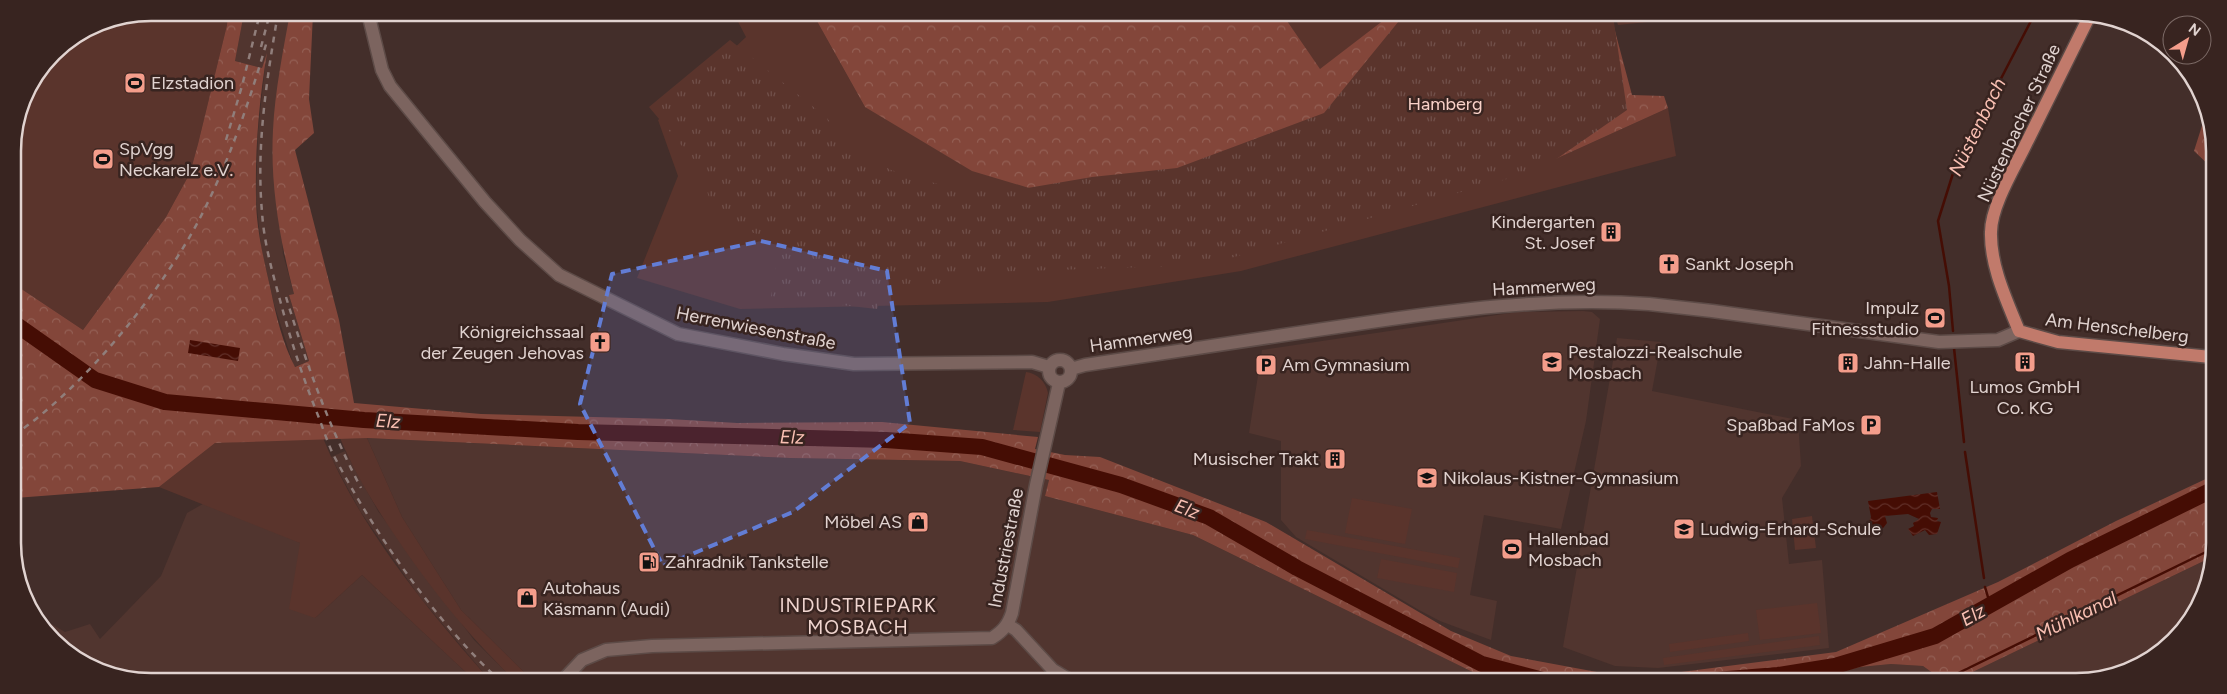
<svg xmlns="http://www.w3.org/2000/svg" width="2227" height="694" font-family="Figtree,sans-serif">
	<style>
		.built { fill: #51352f }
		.grass { fill: #5a342c }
		.forest { fill: url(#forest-crowns) }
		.park { fill: url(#park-tufts) }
		.water { fill: url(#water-waves) }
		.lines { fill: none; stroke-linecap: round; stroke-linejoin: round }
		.stream { stroke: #450d04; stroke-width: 2.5 }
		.river { stroke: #450d04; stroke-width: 16 }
		.minor-casing { stroke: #5d4b47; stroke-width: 15 }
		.major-casing { stroke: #5d4b47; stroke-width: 15 }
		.minor { stroke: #7c645f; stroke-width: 12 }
		.major { stroke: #c17a6b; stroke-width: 12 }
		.rail { stroke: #907e7b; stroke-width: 2.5; stroke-dasharray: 6 6; stroke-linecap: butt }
		.marked { fill: #627dd5; fill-opacity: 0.2; stroke: #627dd5; stroke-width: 4; stroke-dasharray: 10 6; stroke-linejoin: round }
		.labels { text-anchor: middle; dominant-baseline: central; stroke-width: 5; stroke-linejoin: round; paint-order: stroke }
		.poi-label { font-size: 18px; fill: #e1d3d0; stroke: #382420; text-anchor: start }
		.park-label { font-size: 18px; fill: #fad2c9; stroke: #382420 }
		.street-label { font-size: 18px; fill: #e1d3d0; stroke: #382420 }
		.water-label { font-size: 19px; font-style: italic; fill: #fac0b3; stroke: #382420 }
		.neighbourhood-label { font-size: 19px; letter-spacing: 1px; fill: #f0d5cf; stroke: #382420 }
		.rim { fill: none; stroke: #e1d3d0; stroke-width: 2.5 }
	</style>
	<defs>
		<pattern id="forest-crowns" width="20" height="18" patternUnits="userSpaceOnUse" patternTransform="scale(1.25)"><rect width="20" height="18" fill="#83463a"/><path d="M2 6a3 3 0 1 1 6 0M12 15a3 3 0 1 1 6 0" fill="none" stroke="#946055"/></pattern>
		<pattern id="park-tufts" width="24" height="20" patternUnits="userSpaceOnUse" patternTransform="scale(1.25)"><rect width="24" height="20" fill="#5a342c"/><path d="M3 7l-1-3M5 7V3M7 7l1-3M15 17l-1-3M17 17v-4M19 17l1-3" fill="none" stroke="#71504a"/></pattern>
		<pattern id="water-waves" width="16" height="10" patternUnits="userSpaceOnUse" patternTransform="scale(1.25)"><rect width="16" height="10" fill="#450d04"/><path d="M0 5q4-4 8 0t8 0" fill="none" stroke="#602f28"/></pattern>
	</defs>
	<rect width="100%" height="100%" fill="#432e2a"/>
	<path class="built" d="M 244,13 L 290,13 L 273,131 L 283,254 L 294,294 L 289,295 L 309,361 L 294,367 L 274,304 L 261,247 L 256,198 L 258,131 L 266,58 L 262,68 L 235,61 Z
		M 1583,311 L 1592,312 L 1600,319 L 1586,421 L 1561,529 L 1484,515 L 1470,595 L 1497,601 L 1491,640 L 1440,621 L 1419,610 L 1296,537 L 1281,520 L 1281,441 L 1249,433 L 1262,350 L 1517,312 Z
		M 1617,338 L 1661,342 L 1652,391 L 1798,420 L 1801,466 L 1782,498 L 1789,564 L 1822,560 L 1829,648 L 1658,668 L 1615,666 L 1563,647 Z
		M 367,438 L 790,458 L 960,461 L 1049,480 L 1045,496 L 1193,535 L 1489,680 L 530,678 L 461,610 L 402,517 Z
		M 345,451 L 378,511 L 474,640 L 512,678 L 488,678 L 419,596 L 360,511 L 331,457 Z
		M 215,497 L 300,543 L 315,618 L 362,575 L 472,678 L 115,677 L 47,634 L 41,621 L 43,619 L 65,632 L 90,624 L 100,639 L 161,576 L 187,513 Z
		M 2210,558 L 2210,579 L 2191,620 L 2160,653 L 2084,681 L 1954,681 Z
		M 1891,664 L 1923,666 L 1944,681 L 1804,681 L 1860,667 Z"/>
	<path class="grass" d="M 152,13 L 228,13 L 227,25 L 198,144 L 190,173 L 166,217 L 83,330 L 14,284 L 13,143 L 27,90 L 53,53 L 99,23 Z
		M 734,14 L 813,14 L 865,107 L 1549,162 L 1668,108 L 1676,156 L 1241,271 L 1048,302 L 740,309 L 637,278 L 678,176 L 658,120 L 746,37 Z
		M 1283,15 L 1389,16 L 1320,70 Z
		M 1615,16 L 1707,16 L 1618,25 Z
		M 1026,372 C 1037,373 1046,382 1048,393 L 1040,432 L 1013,430 Z
		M 323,438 C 358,525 426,608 488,678 L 472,678 L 362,575 L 315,618 L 289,609 L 300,543 L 159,487 L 215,443 Z
		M 340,438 L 367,438 L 402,517 L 461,610 L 530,678 L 512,678 C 467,633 434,593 398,540 C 376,508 355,474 340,438 Z
		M 1352,498 L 1412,509 L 1405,544 L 1345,533 Z
		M 1812,516 L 1816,548 L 1795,550 L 1792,519 Z
		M 1307,530 L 1460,558 L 1458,568 L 1305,539 Z
		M 1381,559 L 1457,573 L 1454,592 L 1377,578 Z
		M 1817,603 L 1821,633 L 1760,640 L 1756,610 Z
		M 1748,633 L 1749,641 L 1670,652 L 1669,644 Z
		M 1819,636 L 1820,645 L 1664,665 L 1663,658 Z"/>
	<path class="forest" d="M 228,13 L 244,13 L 235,61 L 262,68 L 267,53 C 259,100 255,150 256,197 C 256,229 264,260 271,291 C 276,316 283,344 295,367 L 309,361 L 289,295 L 294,294 C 280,241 270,185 273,130 C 275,91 283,51 290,13 L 313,13 L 309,99 L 314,133 L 295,150 L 339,320 L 354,403 L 481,414 L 669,419 L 737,423 L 882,422 L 1038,437 L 1035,449 L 1065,455 L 1100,457 L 1266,522 L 1451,631 L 1511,656 L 1613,675 L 1658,675 L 1836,652 L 1998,582 L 2116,521 L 2210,477 L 2210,558 L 1954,681 L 1944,681 L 1923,666 L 1891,664 L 1860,667 L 1804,681 L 1489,680 L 1193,535 L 1045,496 L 1049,480 L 960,461 L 790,458 L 367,438 L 215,443 L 159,487 L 15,498 L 14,414 L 19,406 L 14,395 L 14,284 L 83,330 L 166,217 L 190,173 L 198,144 L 227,25 Z
		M 813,14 L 1283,15 L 1320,69 L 1389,16 L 1611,16 L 1632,95 L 1664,96 L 1668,108 L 1549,162 L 1086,205 L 972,171 L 865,107 Z
		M 2206,113 L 2212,125 L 2212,168 L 2194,151 Z"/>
	<path class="park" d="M 1403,16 L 1613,16 L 1627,110 L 1542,169 L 1206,265 L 961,273 L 958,282 L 883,289 L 877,309 L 771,297 L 780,242 L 748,231 L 726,219 L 711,203 L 698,165 L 649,107 L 730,40 L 826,117 L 853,149 L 891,170 L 941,185 L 1004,192 L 1092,177 L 1177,168 L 1324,113 Z"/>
	<path class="water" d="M 190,340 L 240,348 L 238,361 L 188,353 Z
		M 1937,492 L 1940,509 L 1932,509 L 1930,513 L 1931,517 L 1938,518 L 1937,521 L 1941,522 L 1937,534 L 1929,535 L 1925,530 L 1913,536 L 1908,529 L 1914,526 L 1913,523 L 1919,519 L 1908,514 L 1885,516 L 1887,523 L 1877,536 L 1865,531 L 1871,517 L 1868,501 Z"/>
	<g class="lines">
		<path class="stream" d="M 1953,331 L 1949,286 L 1938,221 L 1955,167 L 2033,17
			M 1954,348 L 1964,442
			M 1965,452 L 1984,578
			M 1985,587 L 1990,604
			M 1942,681 L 2210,550"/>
		<path class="river" d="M 14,323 L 95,380 L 165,402 L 364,420 L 578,432 L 886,440 L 982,447 L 1121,485 L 1209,517 L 1297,568 L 1482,664 L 1543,680
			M 1715,680 L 1778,675 L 1835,666 L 1935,636 L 2070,560 L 2210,491"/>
		<g class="minor-casing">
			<path id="minor" d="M 368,13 L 382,70 L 390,86 L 485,202 L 520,240 L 559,275 L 678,334 L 783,354 L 854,364 L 1032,362 L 1049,367
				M1049 371a11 11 0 1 1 22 0a11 11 0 1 1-22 0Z
				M 1071,369 L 1085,365 C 1173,352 1262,338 1351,325 C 1450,310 1548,297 1649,304 L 1712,311 L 1939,342 L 1998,340 L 2019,331
				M 1008,625 L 1016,630 L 1053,670 L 1068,679
				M 565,678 L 582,660 L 606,650 L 652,646 L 992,638 C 1003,631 1008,625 1012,613 L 1036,485 L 1059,383"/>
		</g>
		<g class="major-casing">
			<path id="major" d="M 2089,17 C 2067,61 2046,104 2024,148 C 2013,170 1991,207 1991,232 C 1990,266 2007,301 2019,331 L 2058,342 L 2211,357"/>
		</g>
		<use href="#minor" class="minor"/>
		<use href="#major" class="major"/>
		<path class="rail" d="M 278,13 C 267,78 256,145 262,212 C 264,245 274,278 283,311 C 293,348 305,383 319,418 C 324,431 328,444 334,456 C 375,534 433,618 497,678
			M 261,47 L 270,13
			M 226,140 L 242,86 L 260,13
			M 286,297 C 306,363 329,427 361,488
			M 14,435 C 83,389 162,291 200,218 C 229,162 250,100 267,41"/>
	</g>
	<path class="marked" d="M 761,241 L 887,271 L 910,423 L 793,512 L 663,566 L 580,404 L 612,274 Z"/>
	<defs>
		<g id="stadium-square" transform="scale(1.125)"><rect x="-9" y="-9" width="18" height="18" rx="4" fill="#f49d8b" stroke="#382420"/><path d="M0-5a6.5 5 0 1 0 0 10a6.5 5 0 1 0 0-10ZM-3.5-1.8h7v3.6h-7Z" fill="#111"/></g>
		<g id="building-square" transform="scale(1.125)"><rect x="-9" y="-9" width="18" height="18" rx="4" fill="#f49d8b" stroke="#382420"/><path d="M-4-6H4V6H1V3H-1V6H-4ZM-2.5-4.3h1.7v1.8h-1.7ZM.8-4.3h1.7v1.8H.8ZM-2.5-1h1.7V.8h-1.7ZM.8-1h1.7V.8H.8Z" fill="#111"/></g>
		<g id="church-square" transform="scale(1.125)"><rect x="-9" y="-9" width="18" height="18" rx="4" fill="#f49d8b" stroke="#382420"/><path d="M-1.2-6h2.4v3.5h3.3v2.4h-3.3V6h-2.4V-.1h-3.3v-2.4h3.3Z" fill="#111"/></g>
		<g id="school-square" transform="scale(1.125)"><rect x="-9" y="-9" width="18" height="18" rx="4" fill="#f49d8b" stroke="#382420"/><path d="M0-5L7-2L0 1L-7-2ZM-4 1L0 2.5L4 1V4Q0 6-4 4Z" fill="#111"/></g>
		<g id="parking-square" transform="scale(1.125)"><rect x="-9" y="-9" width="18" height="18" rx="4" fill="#f49d8b" stroke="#382420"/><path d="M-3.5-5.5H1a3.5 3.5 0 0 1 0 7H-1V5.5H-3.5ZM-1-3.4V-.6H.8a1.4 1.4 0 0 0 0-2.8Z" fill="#111"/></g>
		<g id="shop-square" transform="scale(1.125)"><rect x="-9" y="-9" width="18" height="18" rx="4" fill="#f49d8b" stroke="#382420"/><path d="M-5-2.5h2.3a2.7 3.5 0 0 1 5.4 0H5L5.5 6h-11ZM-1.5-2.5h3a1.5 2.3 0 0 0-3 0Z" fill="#111"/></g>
		<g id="fuel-square" transform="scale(1.125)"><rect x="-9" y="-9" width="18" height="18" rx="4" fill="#f49d8b" stroke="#382420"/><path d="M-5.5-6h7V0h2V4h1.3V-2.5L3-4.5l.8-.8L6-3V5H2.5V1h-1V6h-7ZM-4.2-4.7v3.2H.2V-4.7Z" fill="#111"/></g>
	</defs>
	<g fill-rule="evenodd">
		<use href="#stadium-square" x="135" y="83"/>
		<use href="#stadium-square" x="103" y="159"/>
		<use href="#building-square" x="1611" y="232"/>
		<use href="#church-square" x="1669" y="264"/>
		<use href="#stadium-square" x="1935" y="318"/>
		<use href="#church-square" x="600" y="342"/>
		<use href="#school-square" x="1552" y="362"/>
		<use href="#building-square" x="2025" y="362"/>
		<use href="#building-square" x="1848" y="363"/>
		<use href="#parking-square" x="1266" y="365"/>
		<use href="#parking-square" x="1871" y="425"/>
		<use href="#building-square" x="1335" y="459"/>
		<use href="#school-square" x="1427" y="478"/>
		<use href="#shop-square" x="918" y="522"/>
		<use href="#school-square" x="1684" y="529"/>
		<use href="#stadium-square" x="1512" y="549"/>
		<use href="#fuel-square" x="649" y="562"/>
		<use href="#shop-square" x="527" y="598"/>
	</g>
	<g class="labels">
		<g class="poi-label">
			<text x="151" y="83">Elzstadion</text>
			<text x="119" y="149">SpVgg<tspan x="119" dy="21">Neckarelz e.V.</tspan></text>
			<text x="1595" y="222" text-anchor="end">Kindergarten<tspan x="1595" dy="21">St. Josef</tspan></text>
			<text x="1685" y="264">Sankt Joseph</text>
			<text x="1919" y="308" text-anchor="end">Impulz<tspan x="1919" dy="21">Fitnessstudio</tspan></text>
			<text x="584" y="332" text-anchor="end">Königreichssaal<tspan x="584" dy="21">der Zeugen Jehovas</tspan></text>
			<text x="1568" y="352">Pestalozzi-Realschule<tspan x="1568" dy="21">Mosbach</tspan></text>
			<text x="1864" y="363">Jahn-Halle</text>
			<text x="1282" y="365">Am Gymnasium</text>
			<text x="2025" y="387" text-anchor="middle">Lumos GmbH<tspan x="2025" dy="21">Co. KG</tspan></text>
			<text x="1855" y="425" text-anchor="end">Spaßbad FaMos</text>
			<text x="1319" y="459" text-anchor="end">Musischer Trakt</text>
			<text x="1443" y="478">Nikolaus-Kistner-Gymnasium</text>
			<text x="902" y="522" text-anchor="end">Möbel AS</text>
			<text x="1700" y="529">Ludwig-Erhard-Schule</text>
			<text x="1528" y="539">Hallenbad<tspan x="1528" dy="21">Mosbach</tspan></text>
			<text x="665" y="562">Zahradnik Tankstelle</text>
			<text x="543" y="588">Autohaus<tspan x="543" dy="21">Käsmann (Audi)</tspan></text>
		</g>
		<g class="park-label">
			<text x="1445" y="104">Hamberg</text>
		</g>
		<g class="street-label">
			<text transform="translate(2019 123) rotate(-65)">Nüstenbacher Straße</text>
			<text transform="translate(1544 287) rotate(-3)">Hammerweg</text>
			<text transform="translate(756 328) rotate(11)">Herrenwiesenstraße</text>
			<text transform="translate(2117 328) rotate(7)">Am Henschelberg</text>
			<text transform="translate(1141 339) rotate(-8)">Hammerweg</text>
			<text transform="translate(1006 548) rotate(-79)">Industriestraße</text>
		</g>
		<g class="water-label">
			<text transform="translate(1977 127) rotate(-64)">Nüstenbach</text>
			<text transform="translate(388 421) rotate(3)">Elz</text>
			<text transform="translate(792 437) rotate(1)">Elz</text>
			<text transform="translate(1187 509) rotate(20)">Elz</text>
			<text transform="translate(1973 615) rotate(-29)">Elz</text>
			<text transform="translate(2076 616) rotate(-26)">Mühlkanal</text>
		</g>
		<g class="neighbourhood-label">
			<text x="858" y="605">INDUSTRIEPARK<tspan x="858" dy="22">MOSBACH</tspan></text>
		</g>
	</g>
	<path d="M0 0H2227V694H0ZM151 21H2076A130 130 0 0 1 2206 151V543A130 130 0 0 1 2076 673H151A130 130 0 0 1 21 543V151A130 130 0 0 1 151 21Z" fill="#382420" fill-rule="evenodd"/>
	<path class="rim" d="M151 21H2076A130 130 0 0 1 2206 151V543A130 130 0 0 1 2076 673H151A130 130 0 0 1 21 543V151A130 130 0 0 1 151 21Z"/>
	<g transform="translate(2187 40) rotate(37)"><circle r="24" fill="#382420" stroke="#7c6a66"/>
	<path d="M0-4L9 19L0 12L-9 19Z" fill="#f49d8b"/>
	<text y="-8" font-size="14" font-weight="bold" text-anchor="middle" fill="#e1d3d0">N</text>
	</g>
</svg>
